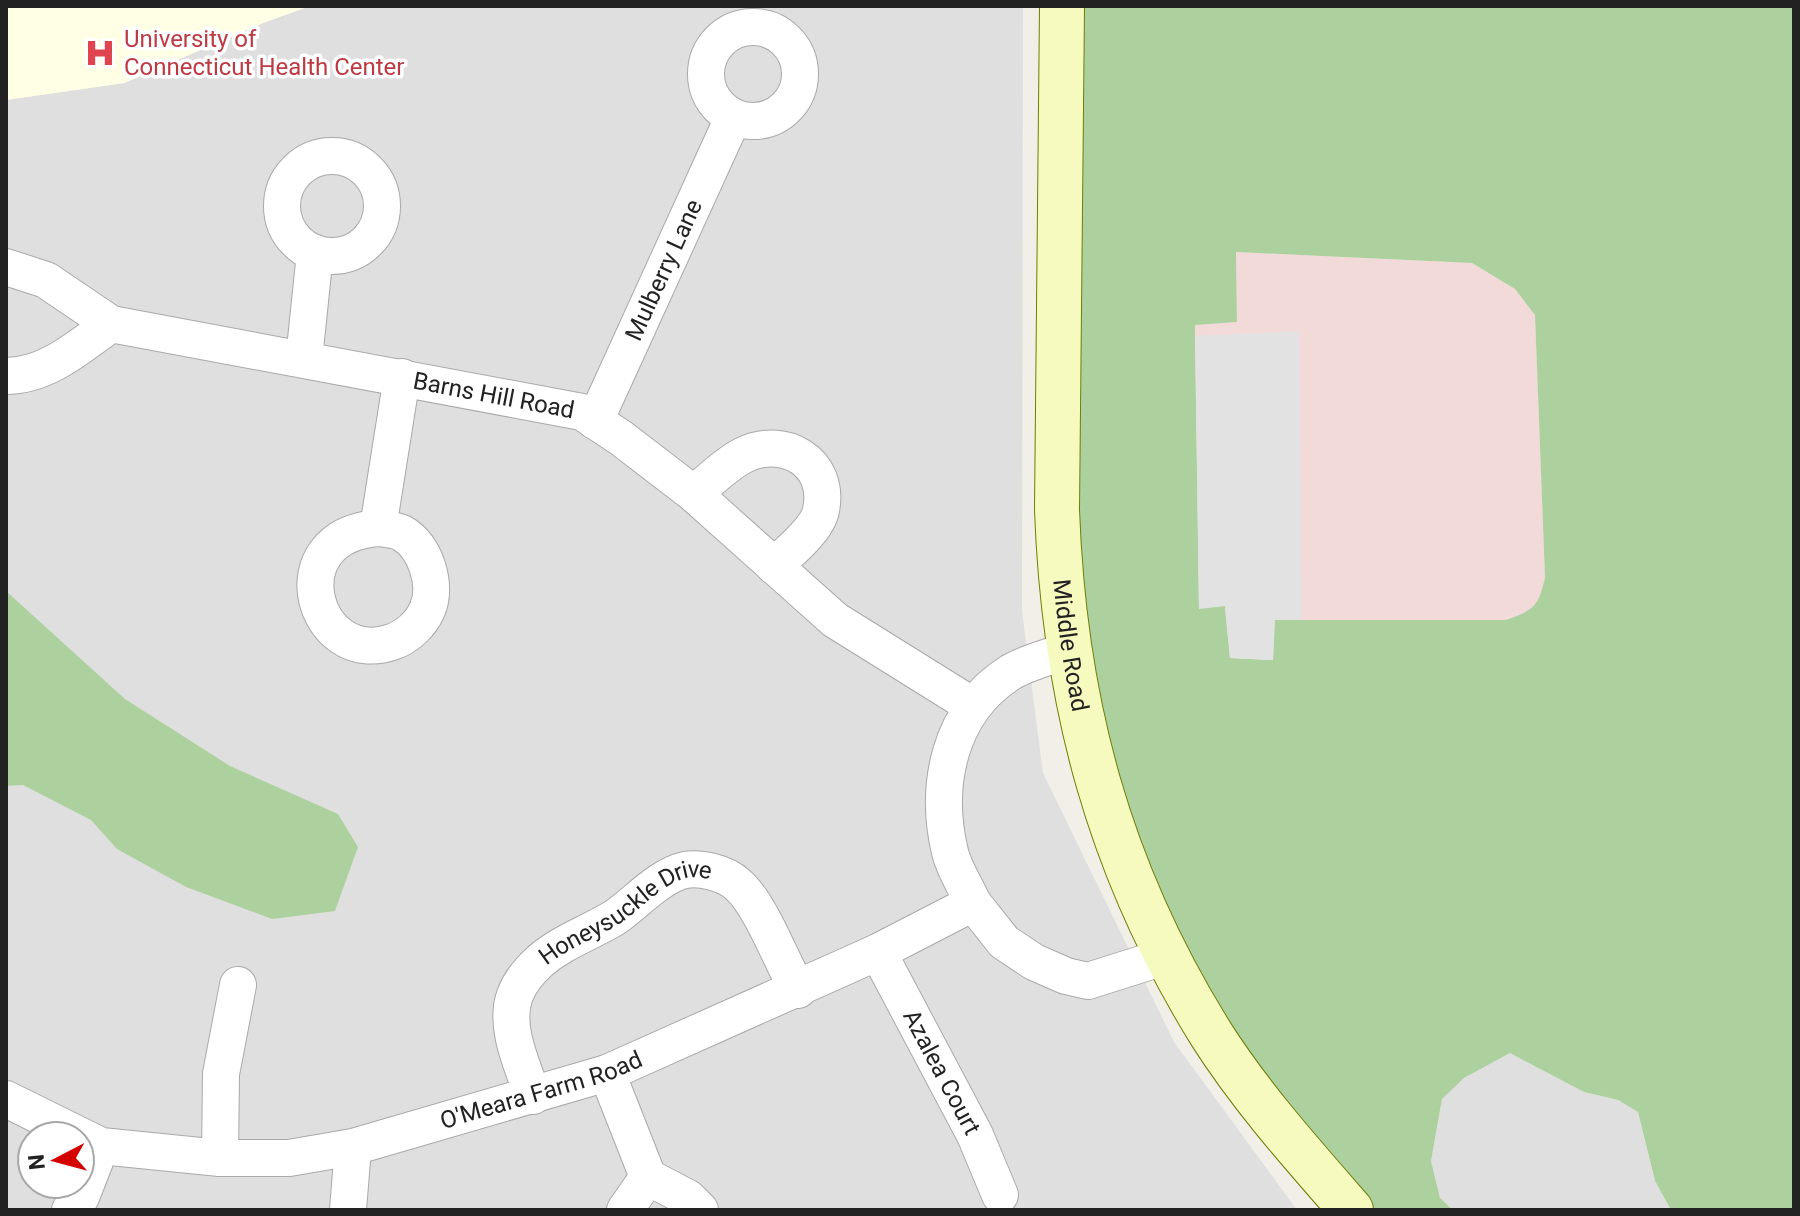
<svg xmlns="http://www.w3.org/2000/svg" width="1800" height="1216" font-family="Roboto,sans-serif">
	<style>
		.residential { fill: #e0dfdf; fill-rule: evenodd }
		.commercial { fill: #f2dad9 }
		.education { fill: #ffffe5 }
		.forest { fill: #add19e; fill-rule: evenodd }
		.parking { fill: #e2e2e2 }
		.lines { fill: none; stroke-linecap: round; stroke-linejoin: round }
		.street-casing { stroke: #a9a9a9; stroke-width: 38 }
		.secondary-casing { stroke: #707d05; stroke-width: 46 }
		.street { stroke: #fff; stroke-width: 36 }
		.secondary { stroke: #f7fabf; stroke-width: 44 }
		.labels { text-anchor: middle; dominant-baseline: central; stroke-width: 7; stroke-linejoin: round; paint-order: stroke }
		.health-label { font-size: 24px; fill: #be3a42; stroke: #fff; text-anchor: start }
		.street-label { font-size: 24px; fill: #222; stroke: #fff }
	</style>
	<rect width="100%" height="100%" fill="#f2efe9"/>
	<path class="residential" d="M 310,6 L 1023,6 L 1022,611 L 1043,773 L 1174,1042 L 1297,1210 L 6,1210 L 6,100 L 124,83 L 263,23 ZM 32,1136 L 80,1136 L 80,1184 L 32,1184 Z
		M 1510,1053 L 1584,1092 L 1618,1100 L 1638,1112 L 1655,1181 L 1671,1210 L 1453,1210 L 1440,1198 L 1431,1161 L 1442,1099 L 1464,1078 Z"/>
	<path class="commercial" d="M 1236,252 L 1472,263 L 1515,289 L 1526,302 L 1535,314 L 1545,578 L 1541,596 L 1532,611 L 1507,620 L 1275,620 L 1199,609 L 1195,324 L 1237,322 Z"/>
	<path class="education" d="M 6,6 L 310,6 L 263,23 L 124,83 L 6,100 Z"/>
	<path class="forest" d="M 1062,6 L 1794,6 L 1794,1210 L 1671,1210 L 1655,1181 L 1638,1112 L 1618,1100 L 1584,1092 L 1510,1053 L 1464,1078 L 1442,1099 L 1431,1161 L 1440,1198 L 1453,1210 L 1351,1210 L 1254,1092 L 1084,736 ZM 1236,252 L 1472,263 L 1515,289 L 1535,315 L 1545,578 C 1538,607 1534,610 1506,620 L 1274,620 L 1273,660 L 1230,658 L 1225,606 L 1199,608 L 1195,325 L 1237,322 Z
		M 6,591 L 125,699 L 230,766 L 338,814 L 358,847 L 335,911 L 272,919 L 186,887 L 117,849 L 91,820 L 23,785 L 6,786 Z"/>
	<path class="parking" d="M 1299,331 L 1302,620 L 1275,620 L 1273,660 L 1230,658 L 1225,606 L 1199,609 L 1195,336 Z"/>
	<g class="lines">
		<g class="street-casing">
			<g id="street">
				<circle cx="753" cy="74" r="47"/>
				<circle cx="332" cy="206" r="50"/>
				<path id="s1" d="M 6,267 L 46,280 L 111,324 L 582,412 L 621,438 L 694,494 L 835,620 L 973,706"/>
				<path d="M 304,359 L 315,253"/>
				<path d="M 6,376 C 47,376 80,346 111,324"/>
				<path id="s2" d="M 595,421 L 733,118"/>
				<path d="M 694,494 C 709,481 725,465 742,456 C 783,434 831,462 821,510 C 818,529 788,553 774,566"/>
				<path d="M 378,528 C 385,529 396,530 402,533 C 426,547 438,586 427,610 C 421,624 407,637 392,642 C 313,669 275,536 378,528 Z"/>
				<path d="M 378,528 L 402,377"/>
				<path d="M 973,903 C 966,887 954,869 950,852 C 934,785 949,711 1011,672 C 1028,662 1050,657 1069,650"/>
				<path id="s3" d="M 878,952 L 975,1135 L 1000,1195"/>
				<path d="M 607,1073 L 648,1177"/>
				<path id="s4" d="M 533,1096 C 523,1067 503,1026 515,995 C 520,982 529,971 540,961 C 562,942 589,933 614,918 C 636,903 659,876 685,870 C 700,867 725,873 737,884 C 761,904 781,961 798,990"/>
				<path id="s5" d="M 6,1099 L 101,1146 L 220,1158 L 289,1158 L 353,1147 L 607,1073 L 878,952 L 973,903 L 1004,942 L 1034,962 L 1066,976 L 1088,981 L 1167,956"/>
				<path d="M 220,1158 L 221,1074 L 238,985"/>
				<path d="M 70,1210 L 81,1197 L 101,1146"/>
				<path d="M 348,1210 L 353,1147"/>
				<path d="M 625,1210 L 648,1177 L 688,1198 L 700,1210"/>
			</g>
		</g>
		<g class="secondary-casing">
			<g id="secondary">
				<path id="s6" d="M 1062,6 L 1057,510 C 1064,702 1109,870 1211,1034 C 1251,1097 1302,1154 1351,1210"/>
			</g>
		</g>
		<use href="#street" class="street"/>
		<use href="#secondary" class="secondary"/>
	</g>
	<defs>
		<g id="hospital-bare" transform="scale(2.4)"><path d="M-5-5h3v3.5h4V-5h3V5h-3V1.5h-4V5h-3Z" fill="#e0444e" stroke="#fff" stroke-width="2.5" paint-order="stroke"/></g>
	</defs>
	<g fill-rule="evenodd">
		<use href="#hospital-bare" x="100" y="53"/>
	</g>
	<g class="labels">
		<g class="health-label">
			<text x="124" y="39">University of<tspan x="124" dy="28">Connecticut Health Center</tspan></text>
		</g>
		<g class="street-label">
			<text stroke="none"><textPath href="#s2" startOffset="166">Mulberry Lane</textPath></text>
			<text stroke="none"><textPath href="#s1" startOffset="510">Barns Hill Road</textPath></text>
			<text stroke="none"><textPath href="#s6" startOffset="640">Middle Road</textPath></text>
			<text stroke="none"><textPath href="#s4" startOffset="248">Honeysuckle Drive</textPath></text>
			<text stroke="none"><textPath href="#s3" startOffset="136">Azalea Court</textPath></text>
			<text stroke="none"><textPath href="#s5" startOffset="556">O'Meara Farm Road</textPath></text>
		</g>
	</g>
	<rect width="1800" height="1216" fill="none" stroke="#222222" stroke-width="16"/>
	<g transform="translate(56 1160) rotate(264)"><circle r="38" fill="#ffffff" stroke="#a7a7a7" stroke-width="2"/>
	<path d="M0-6L14 30L0 20L-14 30Z" fill="#d40000"/>
	<text y="-12" font-size="22" font-weight="bold" text-anchor="middle" fill="#222222">N</text>
	</g>
</svg>
